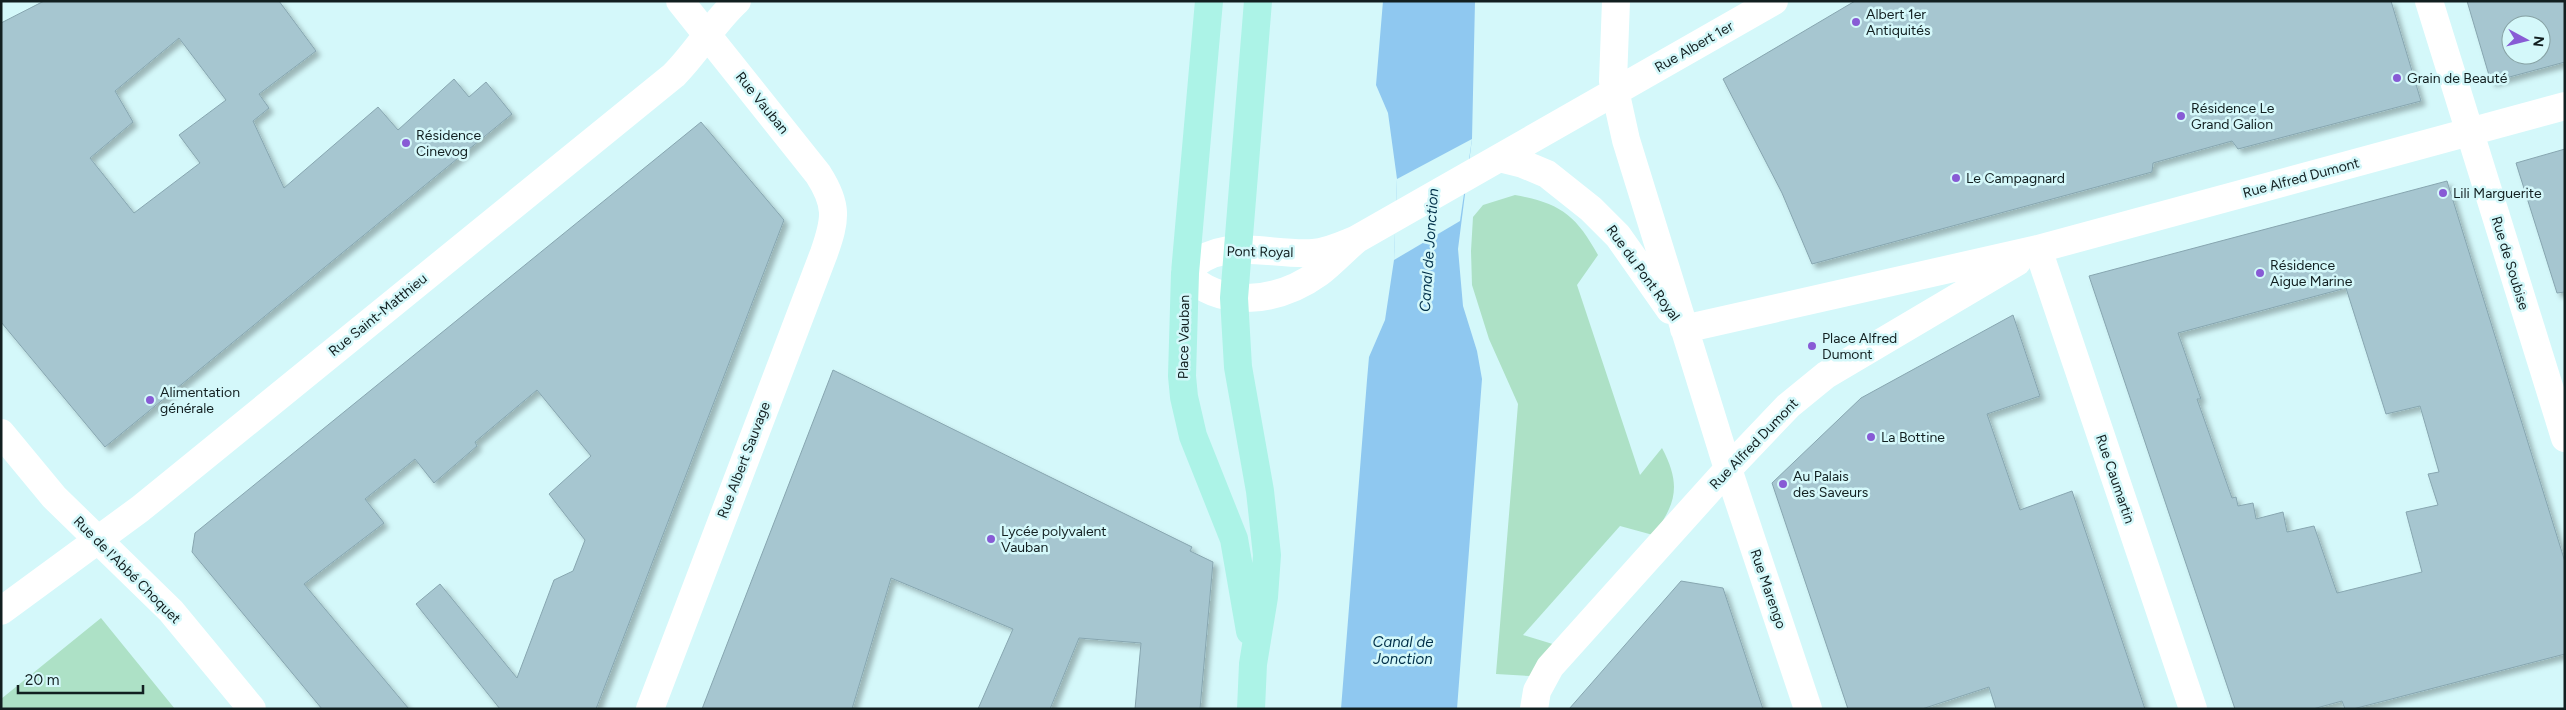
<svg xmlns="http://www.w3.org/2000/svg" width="2566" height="710" font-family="Figtree,sans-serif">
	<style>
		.green { fill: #ade1c6 }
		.water { fill: #8fc8f0 }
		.pier { fill: #d4f8fa }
		.building { fill: #a6c6d0; stroke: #87a6b0; fill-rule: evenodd; filter: url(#shadow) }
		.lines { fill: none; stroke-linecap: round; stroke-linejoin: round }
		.minor { stroke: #fff; stroke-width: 28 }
		.major { stroke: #acf3e7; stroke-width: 28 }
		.poi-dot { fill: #885bd5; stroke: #d4f8fa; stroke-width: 2 }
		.labels { text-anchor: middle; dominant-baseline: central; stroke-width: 5; stroke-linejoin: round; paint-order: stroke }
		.poi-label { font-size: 14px; fill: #121f20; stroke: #d4f8fa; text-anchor: start }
		.street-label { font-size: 14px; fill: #121f20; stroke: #d4f8fa }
		.water-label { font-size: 15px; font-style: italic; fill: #002f49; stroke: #d4f8fa }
	</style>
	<defs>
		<filter id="shadow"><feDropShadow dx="4.5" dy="4.5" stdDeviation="2.5" flood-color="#0004"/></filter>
	</defs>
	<rect width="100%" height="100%" fill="#d4f8fa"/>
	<path class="green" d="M 1515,195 C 1560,203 1576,215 1598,255 L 1577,285 L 1640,475 L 1662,448 C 1681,484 1677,503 1653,535 L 1620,526 L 1523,635 L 1556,645 L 1530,676 L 1496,674 L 1518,404 L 1489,339 L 1472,285 L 1471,251 L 1473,217 L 1483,205 Z
		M 101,618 L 175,709 L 1,709 L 1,699 Z"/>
	<path class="water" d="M 1383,1 L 1475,1 L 1472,139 L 1458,249 L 1463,306 L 1477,351 L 1482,379 L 1457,709 L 1341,709 L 1367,380 L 1369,357 L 1385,320 L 1394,260 L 1397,179 L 1388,113 L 1376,85 Z"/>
	<path class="pier" d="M 1472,139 L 1460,221 L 1394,260 L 1397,179 Z"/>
	<path class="building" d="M 44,1 L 279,1 L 316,51 L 259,94 L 269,108 L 253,121 L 284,188 L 378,107 L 398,130 L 454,79 L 469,97 L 486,82 L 512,114 L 105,447 L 1,322 L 1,23 ZM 179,38 L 226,100 L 179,135 L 200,163 L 134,213 L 90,158 L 133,122 L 115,91 Z
		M 1855,1 L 2391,1 L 2421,101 L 2238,149 L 2232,141 L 2153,163 L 2152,172 L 1812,264 L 1782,193 L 1723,79 Z
		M 2467,1 L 2565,1 L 2565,62 L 2491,82 ZM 2511,25 L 2541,25 L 2541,55 L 2511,55 Z
		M 701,122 L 784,220 L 596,709 L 500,709 L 416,604 L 440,584 L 517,678 L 554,580 L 573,571 L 585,540 L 549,494 L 591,456 L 537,390 L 475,442 L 477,446 L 434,483 L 415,459 L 365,499 L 384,523 L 304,584 L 409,709 L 322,709 L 192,552 L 195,533 Z
		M 2565,149 L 2565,292 L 2557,293 L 2516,163 Z
		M 2447,181 L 2565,562 L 2565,654 L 2353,709 L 2345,709 L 2342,701 L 2313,709 L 2235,709 L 2089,276 ZM 2346,288 L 2386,414 L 2420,406 L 2439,472 L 2428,474 L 2438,505 L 2406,512 L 2422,572 L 2337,593 L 2314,526 L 2287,532 L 2283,512 L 2256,519 L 2253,503 L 2238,506 L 2236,497 L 2232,498 L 2197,399 L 2201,399 L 2178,333 Z
		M 2013,315 L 2040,396 L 1987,414 L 2020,510 L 2072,491 L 2145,709 L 1996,709 L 1989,687 L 1922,709 L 1848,709 L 1772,483 L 1861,398 Z
		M 833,370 L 1192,547 L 1190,551 L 1213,562 L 1200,709 L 1135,709 L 1141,643 L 1079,638 L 1050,709 L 978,709 L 1013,629 L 891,578 L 852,709 L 702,709 Z
		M 1681,581 L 1723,588 L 1763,709 L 1569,709 Z"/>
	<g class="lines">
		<path class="minor" d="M 1616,1 L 1613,81 L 1626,140 L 1728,469 L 1808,709
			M 2429,1 L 2565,438
			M 1499,158 L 1523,164 L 1547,174 L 1591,209 L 1618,236 L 1670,310
			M 1357,239 C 1344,250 1332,263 1319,273 C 1279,302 1222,310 1185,273 C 1219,234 1268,256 1313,253 C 1328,252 1342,245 1357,239 L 1774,1
			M 2038,249 L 2193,709
			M 1684,329 L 2038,249 L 2565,106
			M 1,433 L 54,497 L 171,611 L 252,709
			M 1,611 L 140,509 L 674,75 C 697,52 713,23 737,1
			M 650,709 L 824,253 C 836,219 838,205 818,174 L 680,1
			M 1534,709 L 1537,691 L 1550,667 L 1728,469 L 1788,406 L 1826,375 L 2017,262"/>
		<path class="major" d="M 1209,1 L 1185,273 L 1182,376 L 1184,397 L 1193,436 L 1234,539 L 1250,631
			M 1251,709 L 1253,664 L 1264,597 L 1267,555 L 1260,491 L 1238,367 L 1234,298 L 1258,1"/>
	</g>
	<g class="poi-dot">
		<circle cx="1856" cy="22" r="5"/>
		<circle cx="2397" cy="78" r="5"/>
		<circle cx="2181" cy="116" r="5"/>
		<circle cx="406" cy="143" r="5"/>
		<circle cx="1956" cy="178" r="5"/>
		<circle cx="2443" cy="193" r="5"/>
		<circle cx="2260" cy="273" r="5"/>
		<circle cx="1812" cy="346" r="5"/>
		<circle cx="150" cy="400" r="5"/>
		<circle cx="1871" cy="437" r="5"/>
		<circle cx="1783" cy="484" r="5"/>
		<circle cx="991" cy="539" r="5"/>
	</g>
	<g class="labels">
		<g class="poi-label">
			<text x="1866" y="14">Albert 1er<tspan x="1866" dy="16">Antiquités</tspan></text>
			<text x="2407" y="78">Grain de Beauté</text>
			<text x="2191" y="108">Résidence Le<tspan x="2191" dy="16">Grand Galion</tspan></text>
			<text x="416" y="135">Résidence<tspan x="416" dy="16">Cinevog</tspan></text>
			<text x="1966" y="178">Le Campagnard</text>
			<text x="2453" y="193">Lili Marguerite</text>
			<text x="2270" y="265">Résidence<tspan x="2270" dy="16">Aigue Marine</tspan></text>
			<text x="1822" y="338">Place Alfred<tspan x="1822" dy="16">Dumont</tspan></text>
			<text x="160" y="392">Alimentation<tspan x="160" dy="16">générale</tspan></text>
			<text x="1881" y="437">La Bottine</text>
			<text x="1793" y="476">Au Palais<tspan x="1793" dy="16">des Saveurs</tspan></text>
			<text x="1001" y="531">Lycée polyvalent<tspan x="1001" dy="16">Vauban</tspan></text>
		</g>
		<g class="street-label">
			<text transform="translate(1694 47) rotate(-30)">Rue Albert 1er</text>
			<text transform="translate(762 103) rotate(51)">Rue Vauban</text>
			<text transform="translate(2301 178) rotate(-15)">Rue Alfred Dumont</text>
			<text transform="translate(1260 252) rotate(1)">Pont Royal</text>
			<text transform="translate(2510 263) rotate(73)">Rue de Soubise</text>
			<text transform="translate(1643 273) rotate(54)">Rue du Pont Royal</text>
			<text transform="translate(378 315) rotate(-39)">Rue Saint-Matthieu</text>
			<text transform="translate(1184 337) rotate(-89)">Place Vauban</text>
			<text transform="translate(1754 444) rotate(-46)">Rue Alfred Dumont</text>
			<text transform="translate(744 460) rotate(-69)">Rue Albert Sauvage</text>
			<text transform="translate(2115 479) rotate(71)">Rue Caumartin</text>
			<text transform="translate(127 570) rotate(45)">Rue de l'Abbé Choquet</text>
			<text transform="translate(1768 589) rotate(71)">Rue Marengo</text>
		</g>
		<g class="water-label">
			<text transform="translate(1429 250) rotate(-86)">Canal de Jonction</text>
			<text x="1403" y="642">Canal de<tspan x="1403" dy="17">Jonction</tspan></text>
		</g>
	</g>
	<rect width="2566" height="710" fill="none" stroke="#121f20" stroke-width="5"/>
	<g transform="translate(2526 40) rotate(97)"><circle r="24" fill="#d4f8fa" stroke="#86a1a3"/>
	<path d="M0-4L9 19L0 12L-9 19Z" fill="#885bd5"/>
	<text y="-8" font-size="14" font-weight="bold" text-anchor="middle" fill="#121f20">N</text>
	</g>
	<path d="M18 685v8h125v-8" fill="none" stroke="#121f20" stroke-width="2.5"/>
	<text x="25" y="685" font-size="15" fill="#121f20" stroke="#d4f8fa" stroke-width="4" paint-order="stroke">20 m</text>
</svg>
